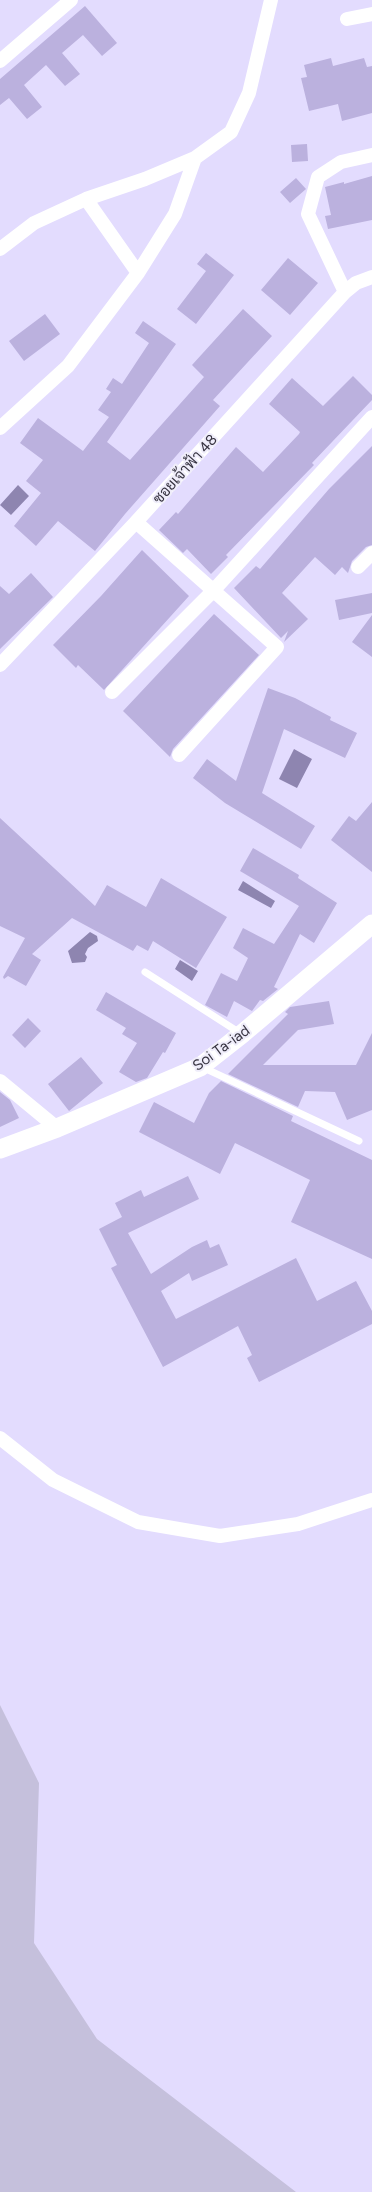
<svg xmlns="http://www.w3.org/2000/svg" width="372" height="2192" font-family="Figtree,Sarabun,sans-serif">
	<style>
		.green { fill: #c5c0dc }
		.water { fill: #8e85b0 }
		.building { fill: #bbb1de }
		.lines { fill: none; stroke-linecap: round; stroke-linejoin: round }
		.lane { stroke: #fff; stroke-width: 7 }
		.street { stroke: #fff; stroke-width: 14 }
		.secondary { stroke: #fff; stroke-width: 19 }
		.labels { text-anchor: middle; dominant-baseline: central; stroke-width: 4; stroke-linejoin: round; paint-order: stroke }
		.street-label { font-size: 15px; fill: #373441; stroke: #efedfa }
	</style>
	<rect width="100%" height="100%" fill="#e3dcfe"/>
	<path class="green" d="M 0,1705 L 39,1783 L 34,1943 L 97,2039 L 296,2192 L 0,2192 Z"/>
	<path class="water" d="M 18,485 L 29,496 L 11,515 L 0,505 Z
		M 294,749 L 312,759 L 297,788 L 279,779 Z
		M 243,881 L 275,901 L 271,908 L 238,890 Z
		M 90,932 L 97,936 L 98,941 L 88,948 L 85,954 L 87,957 L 85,962 L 72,963 L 68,951 Z
		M 180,960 L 198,971 L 192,981 L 175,969 Z"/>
	<path class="building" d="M 85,6 L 117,43 L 102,56 L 83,35 L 62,53 L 80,74 L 65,86 L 46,65 L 24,85 L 42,107 L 27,119 L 9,98 L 0,105 L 0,79 Z
		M 331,58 L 333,66 L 364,58 L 367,67 L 372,66 L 372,113 L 342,121 L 338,104 L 309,111 L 301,78 L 307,77 L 304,65 Z
		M 307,144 L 308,161 L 292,162 L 291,145 Z
		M 372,176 L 372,220 L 328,229 L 325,216 L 331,215 L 325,187 L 344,182 L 344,184 Z
		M 296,178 L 306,189 L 290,203 L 280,192 Z
		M 206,253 L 234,275 L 196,324 L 177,309 L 206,271 L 197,264 Z
		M 288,258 L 318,283 L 290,315 L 261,290 Z
		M 243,309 L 272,336 L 213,400 L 220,406 L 125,514 L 95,551 L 58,521 L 36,546 L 14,526 L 41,493 L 26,481 L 43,460 L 20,443 L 38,418 L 83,451 L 109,417 L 98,410 L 111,392 L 106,389 L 113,378 L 122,384 L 149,343 L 135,333 L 143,321 L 176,344 L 107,442 L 130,460 L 204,377 L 192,365 Z
		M 45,314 L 60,334 L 24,361 L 9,341 Z
		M 353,376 L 372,395 L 372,400 L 312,463 L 314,465 L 226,555 L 228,557 L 211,574 L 187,549 L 183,553 L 159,530 L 176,512 L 178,514 L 236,447 L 263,472 L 299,434 L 300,432 L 269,404 L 292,378 L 323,406 Z
		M 372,446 L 372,545 L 366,547 L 352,561 L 348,573 L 342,567 L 335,575 L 315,557 L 282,593 L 308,619 L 284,642 L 288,631 L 281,638 L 234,588 L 256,566 L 260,569 L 329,489 Z
		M 142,550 L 189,596 L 104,690 L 78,665 L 76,668 L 53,645 L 101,596 Z
		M 31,573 L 53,597 L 0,649 L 0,586 L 9,594 Z
		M 372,593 L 372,613 L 339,620 L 335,600 Z
		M 214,614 L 259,655 L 173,749 L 170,757 L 123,711 Z
		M 372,615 L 372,657 L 352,642 Z
		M 268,688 L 295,698 L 331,717 L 330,720 L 357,733 L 345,758 L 284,729 L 262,793 L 315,826 L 301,849 L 225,803 L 193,778 L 207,759 L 236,781 Z
		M 372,802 L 372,872 L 331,840 L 349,816 L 356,821 Z
		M 0,818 L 95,906 L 107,885 L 146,907 L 161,878 L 227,917 L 196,968 L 153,941 L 148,951 L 137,945 L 133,951 L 72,918 L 32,954 L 41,960 L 26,986 L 8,976 L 4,979 L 3,977 L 25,938 L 0,926 Z
		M 253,848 L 299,875 L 298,878 L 337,903 L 314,943 L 300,934 L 274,987 L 278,989 L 263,1001 L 260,1000 L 252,1011 L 234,1001 L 227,1017 L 205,1005 L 221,973 L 237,981 L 248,958 L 233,948 L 243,928 L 274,944 L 299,906 L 240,871 Z
		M 106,992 L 176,1033 L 165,1053 L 163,1052 L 147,1078 L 136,1082 L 119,1072 L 137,1043 L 122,1034 L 126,1028 L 96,1010 Z
		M 329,1001 L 334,1024 L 298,1030 L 263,1065 L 356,1065 L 372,1033 L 372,1110 L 347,1120 L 335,1092 L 305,1091 L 298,1107 L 228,1074 L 288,1014 L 285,1012 L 290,1007 Z
		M 28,1018 L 41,1031 L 25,1048 L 12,1035 Z
		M 81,1057 L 103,1083 L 69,1111 L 48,1084 Z
		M 221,1081 L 293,1116 L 291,1121 L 372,1160 L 372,1259 L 291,1222 L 310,1180 L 235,1143 L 220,1174 L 139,1132 L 154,1102 L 194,1123 L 209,1093 Z
		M 0,1092 L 10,1100 L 19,1118 L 0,1127 Z
		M 188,1176 L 199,1199 L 128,1233 L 151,1274 L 192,1247 L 207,1240 L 210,1248 L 219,1244 L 228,1265 L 192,1281 L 189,1273 L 161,1291 L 176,1319 L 296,1258 L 317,1301 L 356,1281 L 372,1311 L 372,1324 L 259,1382 L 247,1358 L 252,1355 L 238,1326 L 163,1367 L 111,1268 L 117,1265 L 99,1229 L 122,1217 L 115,1203 L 141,1190 L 144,1197 Z"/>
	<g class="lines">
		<path class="lane" d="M 145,972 L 240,1033
			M 202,1067 L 359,1141"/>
		<path class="street" d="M 347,19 L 372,14
			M 0,61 L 71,0
			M 86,199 L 138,273
			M 0,249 L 34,223 L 86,199 L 145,179 L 195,158 L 231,132 L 249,93 L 271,0
			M 345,292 L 308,214 L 318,177 L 341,162 L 372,155
			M 0,428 L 68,366 L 138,273 L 175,214 L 195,158
			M 136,522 L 277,647 L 179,755
			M 358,567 L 372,553
			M 0,665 L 136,522 L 345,292 L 356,283 L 372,277
			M 112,692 L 213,591 L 372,417
			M 0,1081 L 57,1128
			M 0,1438 L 53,1480 L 138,1522 L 220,1536 L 298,1524 L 372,1500"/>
		<path class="secondary" d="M 0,1149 L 57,1128 L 200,1067 L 242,1034 L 372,924"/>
	</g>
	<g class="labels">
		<g class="street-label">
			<text transform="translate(185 469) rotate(-48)">ซอยเจ้าฟ้า 48</text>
			<text transform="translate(221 1048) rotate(-36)">Soi Ta-iad</text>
		</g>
	</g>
</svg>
